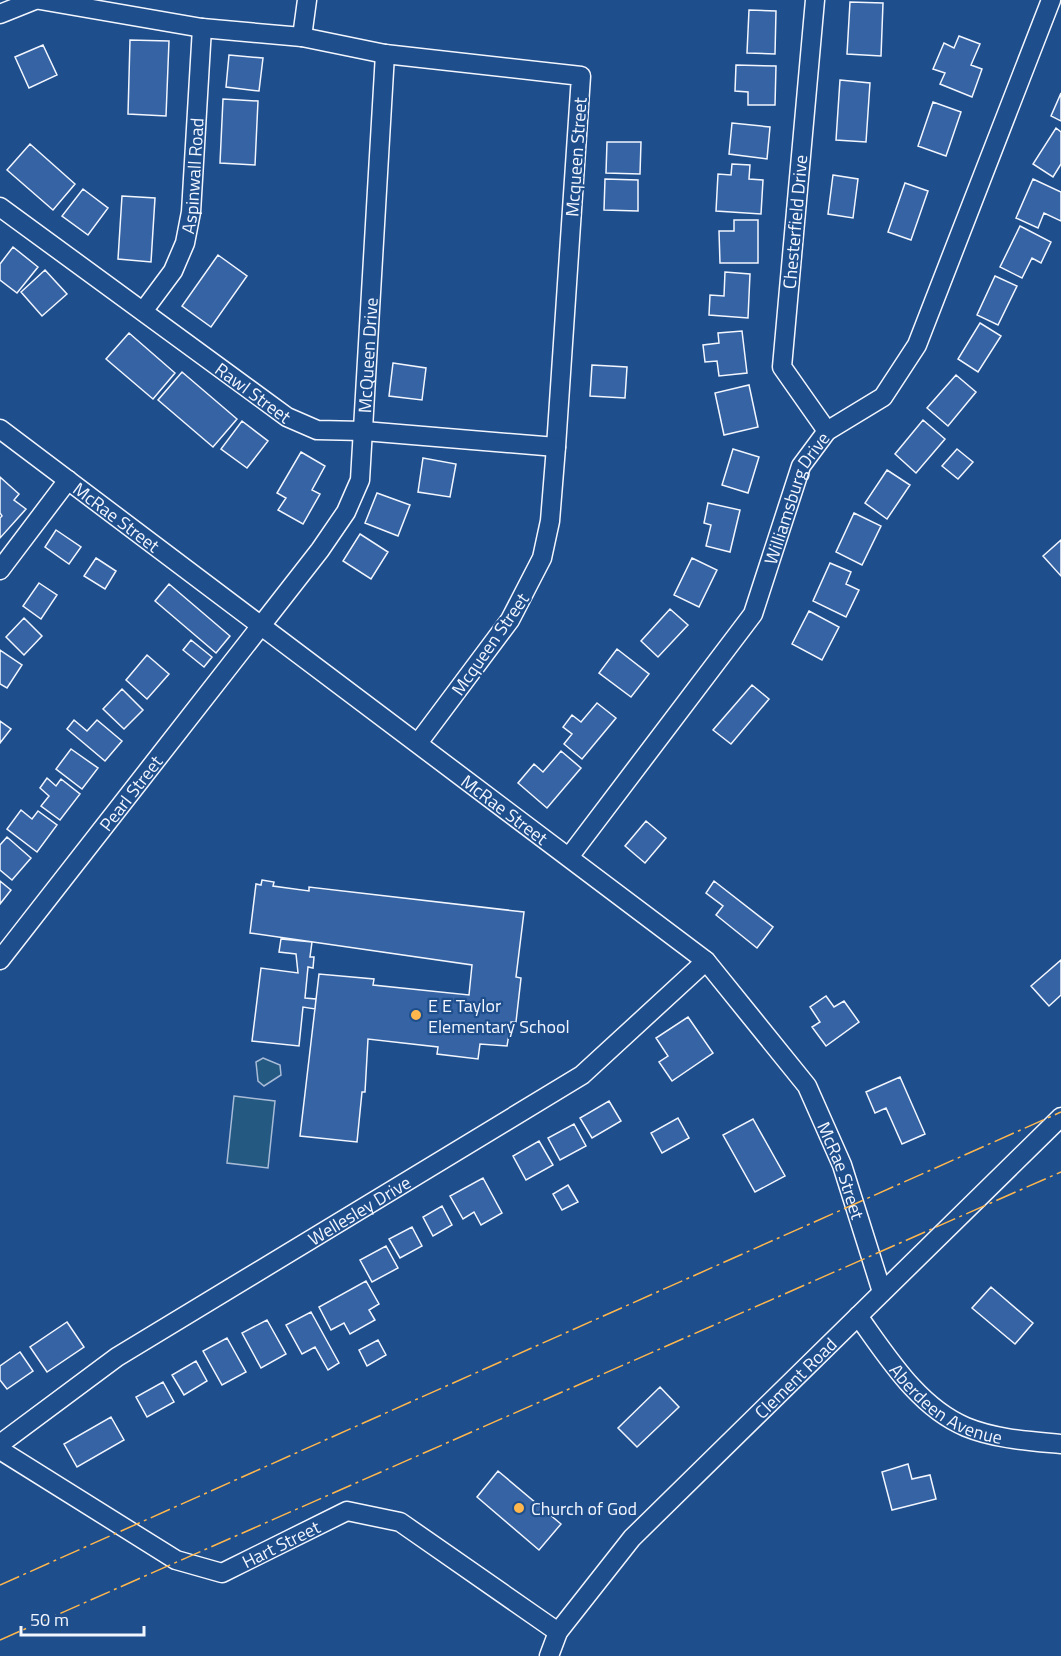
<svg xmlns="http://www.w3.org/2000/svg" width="1061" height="1656" font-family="'Titillium Web',sans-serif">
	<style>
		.green { fill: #245a82; stroke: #a8bbd7; stroke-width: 1.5 }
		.building { fill: #3563a3; stroke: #f2f6ff; stroke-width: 1.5 }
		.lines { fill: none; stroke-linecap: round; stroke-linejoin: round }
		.minor-casing { stroke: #f2f6ff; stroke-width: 21 }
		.minor { stroke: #1f4e8c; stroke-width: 18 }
		.power { stroke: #ffb74d; stroke-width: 1.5; stroke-dasharray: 21 4.5 3 4.5; stroke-linecap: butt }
		.poi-dot { fill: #ffb74d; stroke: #1f4e8c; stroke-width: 2 }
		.labels { text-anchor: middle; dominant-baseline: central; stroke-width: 4.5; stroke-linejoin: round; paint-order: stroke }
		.street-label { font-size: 18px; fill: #f2f6ff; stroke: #1f4e8c }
		.poi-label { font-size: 18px; fill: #f2f6ff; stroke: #1f4e8c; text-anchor: start }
	</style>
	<rect width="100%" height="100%" fill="#1f4e8c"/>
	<path class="green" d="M 263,1058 L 280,1065 L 281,1075 L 264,1086 L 258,1081 L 256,1062 Z
		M 234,1096 L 275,1101 L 268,1168 L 227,1163 Z"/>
	<path class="building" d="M 850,2 L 883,3 L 881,56 L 847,54 Z
		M 749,10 L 776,11 L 775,54 L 747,53 Z
		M 959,36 L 980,44 L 971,65 L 982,69 L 972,97 L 940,84 L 945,73 L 933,69 L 944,43 L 954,48 Z
		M 130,40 L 169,41 L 166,116 L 128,114 Z
		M 43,45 L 57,75 L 29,88 L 15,57 Z
		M 229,55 L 263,58 L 259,91 L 226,87 Z
		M 736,65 L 776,66 L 775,105 L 748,105 L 748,92 L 735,91 Z
		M 840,80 L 870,83 L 866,142 L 836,140 Z
		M 1061,93 L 1061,121 L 1051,116 Z
		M 223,99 L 258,101 L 255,165 L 220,163 Z
		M 933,102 L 961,112 L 946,156 L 918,146 Z
		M 732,123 L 770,127 L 767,159 L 729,154 Z
		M 1056,128 L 1061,132 L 1061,164 L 1053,177 L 1033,164 Z
		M 607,142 L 641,142 L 640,174 L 606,173 Z
		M 30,144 L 75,184 L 53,210 L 7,170 Z
		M 732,164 L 750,165 L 749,179 L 763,180 L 761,214 L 716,211 L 718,174 L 731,175 Z
		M 833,175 L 858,179 L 853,218 L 828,214 Z
		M 605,179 L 638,180 L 638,211 L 604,210 Z
		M 1033,179 L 1061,192 L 1061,221 L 1044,213 L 1038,228 L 1016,218 Z
		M 905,183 L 928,191 L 911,240 L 888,232 Z
		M 83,189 L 108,208 L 88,235 L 62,216 Z
		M 122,196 L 155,198 L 151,262 L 118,259 Z
		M 734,220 L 758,220 L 758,263 L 720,263 L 719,231 L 734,231 Z
		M 1020,226 L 1051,242 L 1041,263 L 1032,258 L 1022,278 L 1000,267 Z
		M 13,247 L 38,267 L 17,293 L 0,280 L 0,264 Z
		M 218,255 L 247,276 L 211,327 L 182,306 Z
		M 45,270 L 67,294 L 42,316 L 21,292 Z
		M 725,272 L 750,274 L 748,318 L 709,315 L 710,295 L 724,296 Z
		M 995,276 L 1017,286 L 998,325 L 977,315 Z
		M 980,323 L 1001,336 L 978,372 L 958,359 Z
		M 742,331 L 747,373 L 719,376 L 717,361 L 705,362 L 703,345 L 719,343 L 718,333 Z
		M 129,333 L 175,373 L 153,399 L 106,359 Z
		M 393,363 L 426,368 L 422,400 L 389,396 Z
		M 592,365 L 627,367 L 625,398 L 590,396 Z
		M 182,372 L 237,419 L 213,447 L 158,400 Z
		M 956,375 L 976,392 L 948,426 L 927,408 Z
		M 749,385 L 758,427 L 724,435 L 715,393 Z
		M 923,420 L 945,439 L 916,473 L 895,454 Z
		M 242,421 L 268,441 L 247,468 L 221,449 Z
		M 733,449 L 759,457 L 748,493 L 722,485 Z
		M 957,449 L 973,462 L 958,479 L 942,466 Z
		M 301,452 L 325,466 L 312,490 L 320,494 L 303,524 L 278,510 L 286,498 L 277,493 Z
		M 423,458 L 456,464 L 450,497 L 418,492 Z
		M 887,470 L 910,485 L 887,519 L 865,503 Z
		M 0,477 L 19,494 L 14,500 L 26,509 L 0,538 L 0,518 L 2,516 L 0,513 Z
		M 377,493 L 410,505 L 398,536 L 365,523 Z
		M 708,503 L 740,510 L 730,552 L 706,546 L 711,525 L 704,523 Z
		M 854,513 L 881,526 L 862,565 L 836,552 Z
		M 56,530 L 81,547 L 69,564 L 45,547 Z
		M 360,534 L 388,552 L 371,579 L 343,561 Z
		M 1061,540 L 1061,576 L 1043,556 Z
		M 96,558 L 116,571 L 105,589 L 84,576 Z
		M 692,558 L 717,570 L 699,607 L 674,595 Z
		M 830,563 L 851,572 L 846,584 L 859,590 L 846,617 L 813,601 Z
		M 39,583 L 57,595 L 41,619 L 23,606 Z
		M 169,584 L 230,636 L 216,653 L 155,601 Z
		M 670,609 L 688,625 L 658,657 L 641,641 Z
		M 809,611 L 839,627 L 822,660 L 792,644 Z
		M 24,618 L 42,636 L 24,655 L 6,637 Z
		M 191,640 L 212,657 L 204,667 L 183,650 Z
		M 617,649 L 649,674 L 631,697 L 599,673 Z
		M 0,650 L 22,665 L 7,688 L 0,684 Z
		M 147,655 L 169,674 L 147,699 L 126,680 Z
		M 752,685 L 769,699 L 731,744 L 713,730 Z
		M 122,689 L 143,710 L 124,729 L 103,709 Z
		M 597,703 L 616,718 L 582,759 L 564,744 L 572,734 L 563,727 L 572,715 L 581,722 Z
		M 74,720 L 87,731 L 97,720 L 122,741 L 105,761 L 67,729 Z
		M 0,721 L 11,729 L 0,743 Z
		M 71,749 L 98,768 L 82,789 L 56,769 Z
		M 561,751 L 581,768 L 547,808 L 518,783 L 534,764 L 543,772 Z
		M 47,778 L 56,786 L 61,779 L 80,794 L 60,820 L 41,806 L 49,796 L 40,788 Z
		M 21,810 L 32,819 L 38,811 L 57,825 L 37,852 L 7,829 Z
		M 646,821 L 666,838 L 645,863 L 625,846 Z
		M 7,837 L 31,858 L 12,880 L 0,870 L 0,845 Z
		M 262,880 L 274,882 L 273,886 L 309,891 L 309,887 L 524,912 L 516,977 L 521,978 L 516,1022 L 511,1022 L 507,1046 L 480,1044 L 478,1059 L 437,1054 L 438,1047 L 368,1039 L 365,1092 L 362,1092 L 357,1142 L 300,1136 L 319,974 L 374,979 L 373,985 L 469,995 L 472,965 L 250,933 L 256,884 L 261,885 Z
		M 0,881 L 11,890 L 0,904 Z
		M 714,881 L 773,927 L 757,948 L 716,915 L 723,906 L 706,893 Z
		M 281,939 L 312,942 L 310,957 L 314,957 L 313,968 L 308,967 L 305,998 L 316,999 L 315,1009 L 303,1007 L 299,1046 L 252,1041 L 261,968 L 298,973 L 296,954 L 279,952 Z
		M 1061,960 L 1061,995 L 1049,1006 L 1031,986 Z
		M 826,996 L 834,1007 L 844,1001 L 859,1022 L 826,1046 L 812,1027 L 820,1022 L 810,1007 Z
		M 688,1017 L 713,1053 L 672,1081 L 659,1062 L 668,1056 L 656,1038 Z
		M 900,1077 L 925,1134 L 902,1144 L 886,1108 L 875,1113 L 866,1092 Z
		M 609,1101 L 621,1121 L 592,1138 L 580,1118 Z
		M 678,1118 L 689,1138 L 662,1153 L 651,1133 Z
		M 753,1119 L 785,1176 L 755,1192 L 723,1135 Z
		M 574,1124 L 586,1146 L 560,1160 L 548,1138 Z
		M 539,1141 L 553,1165 L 526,1180 L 513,1156 Z
		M 483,1178 L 502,1213 L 481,1225 L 474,1212 L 463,1219 L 450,1196 Z
		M 568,1185 L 578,1202 L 562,1210 L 553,1194 Z
		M 442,1206 L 452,1225 L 433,1236 L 423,1217 Z
		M 412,1227 L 422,1246 L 400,1258 L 389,1239 Z
		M 386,1246 L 398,1268 L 372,1282 L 360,1260 Z
		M 366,1281 L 379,1304 L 369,1310 L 375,1320 L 350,1334 L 344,1323 L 331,1330 L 319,1307 Z
		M 991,1287 L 1033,1323 L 1015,1344 L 972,1308 Z
		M 311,1312 L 339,1363 L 328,1370 L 315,1347 L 302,1354 L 286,1325 Z
		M 267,1320 L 286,1354 L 261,1368 L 242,1333 Z
		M 67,1322 L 84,1347 L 47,1372 L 30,1347 Z
		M 227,1338 L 246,1372 L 222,1385 L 203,1351 Z
		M 378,1340 L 386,1355 L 367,1366 L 359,1350 Z
		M 20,1352 L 33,1371 L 7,1389 L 0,1380 L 0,1366 Z
		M 196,1361 L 207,1381 L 184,1395 L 172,1375 Z
		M 163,1382 L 174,1402 L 147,1417 L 136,1397 Z
		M 660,1387 L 679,1407 L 637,1447 L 618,1428 Z
		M 111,1417 L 124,1440 L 77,1467 L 64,1444 Z
		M 908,1464 L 912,1479 L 930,1475 L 936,1499 L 892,1510 L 882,1472 Z
		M 498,1471 L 561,1524 L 539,1550 L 477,1497 Z"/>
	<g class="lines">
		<g class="minor-casing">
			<g id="minor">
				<path d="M 40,0 L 202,28 L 302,37 L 385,54 L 581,76 L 556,447 L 550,521 L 542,558 L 510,620 L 418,743"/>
				<path d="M 815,0 L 782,367 L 827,431"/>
				<path d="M 0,14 L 35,0"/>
				<path d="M 302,37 L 307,0"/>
				<path id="s1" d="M 0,207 L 287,417 L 317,430 L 364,431 L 556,447"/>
				<path id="s2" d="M 144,310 L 173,271 L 185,243 L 191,212 L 202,28"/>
				<path id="s3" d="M 0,429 L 706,961 L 807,1086 L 842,1165 L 882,1292"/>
				<path d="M 0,570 L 68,480"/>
				<path id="s4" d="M 569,857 L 753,614 L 801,466 L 827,431 L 883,397 L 917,345 L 1051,0"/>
				<path id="s5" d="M 0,960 L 320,550 L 346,512 L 360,480 L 385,54"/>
				<path id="s6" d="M 858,1316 C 887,1356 918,1407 966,1427 C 995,1439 1030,1441 1061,1444"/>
				<path id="s7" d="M 0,1444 L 117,1357 L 582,1075 L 706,961"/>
				<path id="s8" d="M 0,1450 L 176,1560 L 222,1573 L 347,1511 L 400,1522 L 558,1632"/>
				<path id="s9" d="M 549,1656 L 558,1632 L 632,1538 L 1061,1117"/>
			</g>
		</g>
		<use href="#minor" class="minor"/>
		<path class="power" d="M 0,1585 L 1061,1112
			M 0,1640 L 1061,1172"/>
	</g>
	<g class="poi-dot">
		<circle cx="416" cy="1015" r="6"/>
		<circle cx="519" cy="1508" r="6"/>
	</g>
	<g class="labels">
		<g class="street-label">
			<text transform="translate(576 157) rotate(-86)">Mcqueen Street</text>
			<text stroke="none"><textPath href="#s2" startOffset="147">Aspinwall Road</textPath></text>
			<text transform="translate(795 222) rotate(-85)">Chesterfield Drive</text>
			<text stroke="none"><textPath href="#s5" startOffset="726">McQueen Drive</textPath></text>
			<text stroke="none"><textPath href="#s1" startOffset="314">Rawl Street</textPath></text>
			<text stroke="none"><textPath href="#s4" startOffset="429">Williamsburg Drive</textPath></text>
			<text stroke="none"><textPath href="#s3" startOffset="146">McRae Street</textPath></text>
			<text transform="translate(490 644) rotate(-55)">Mcqueen Street</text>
			<text stroke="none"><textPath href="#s5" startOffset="212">Pearl Street</textPath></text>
			<text stroke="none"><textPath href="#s3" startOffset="632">McRae Street</textPath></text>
			<text stroke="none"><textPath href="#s3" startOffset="1136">McRae Street</textPath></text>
			<text stroke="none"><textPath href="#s7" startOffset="429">Wellesley Drive</textPath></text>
			<text stroke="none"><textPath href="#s9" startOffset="374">Clement Road</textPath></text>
			<text stroke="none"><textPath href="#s6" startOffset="128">Aberdeen Avenue</textPath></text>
			<text stroke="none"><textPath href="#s8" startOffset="321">Hart Street</textPath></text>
		</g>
		<g class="poi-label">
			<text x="428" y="1005">E E Taylor<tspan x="428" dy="21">Elementary School</tspan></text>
			<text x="531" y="1508">Church of God</text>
		</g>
	</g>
	<path d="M21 1626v9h123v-9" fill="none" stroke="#f2f6ff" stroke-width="3"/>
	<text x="30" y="1626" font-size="18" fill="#f2f6ff" stroke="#1f4e8c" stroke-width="4.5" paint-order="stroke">50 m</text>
</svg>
